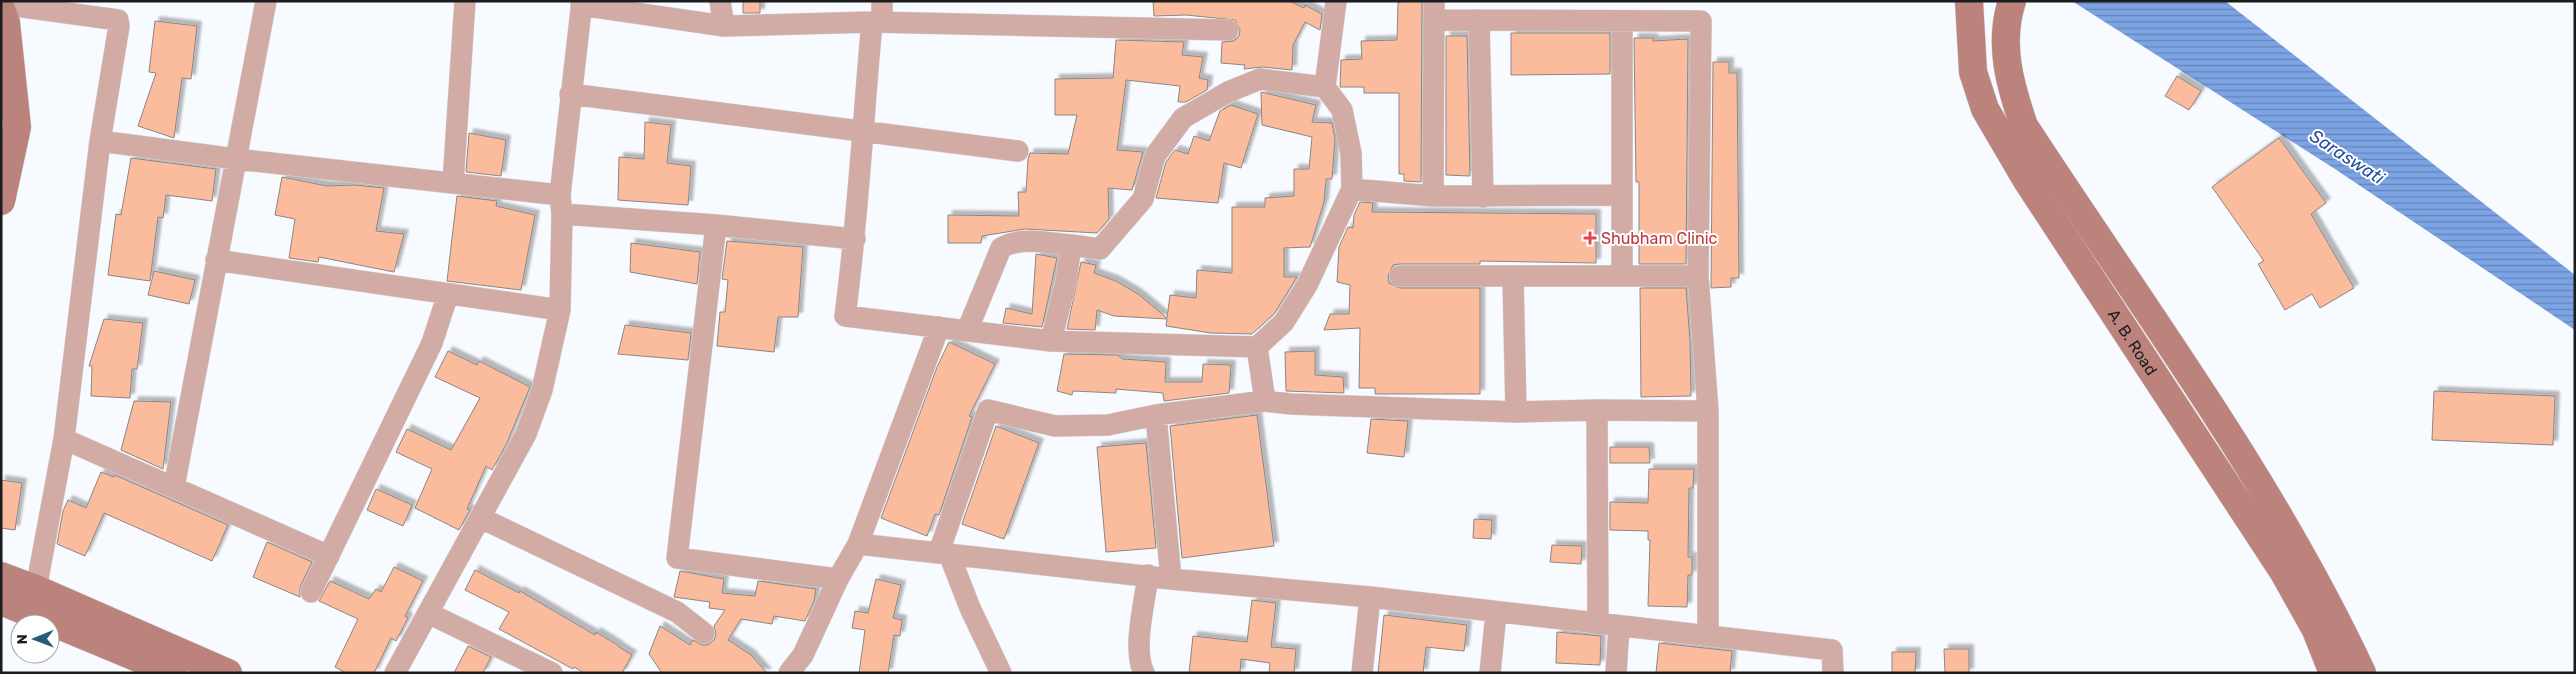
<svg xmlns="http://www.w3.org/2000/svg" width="2576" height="674" font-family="Rubik,sans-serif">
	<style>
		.water { fill: url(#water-rules) }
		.building { fill: #fbbc9e; stroke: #8c8581; filter: url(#shadow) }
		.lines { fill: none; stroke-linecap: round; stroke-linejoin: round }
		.street-casing { stroke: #d4d6db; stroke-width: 22 }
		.secondary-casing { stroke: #d4d6db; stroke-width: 29 }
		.street { stroke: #d2aba5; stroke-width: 21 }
		.secondary { stroke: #bb837c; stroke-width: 28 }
		.health-dot { fill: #e0444e; stroke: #fff; stroke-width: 2 }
		.labels { text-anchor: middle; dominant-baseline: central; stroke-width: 4; stroke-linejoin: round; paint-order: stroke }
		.health-label { font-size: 16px; fill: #be3a42; stroke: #fff; text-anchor: start }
		.street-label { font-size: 16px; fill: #1b1c1f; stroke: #fff }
		.water-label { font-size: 18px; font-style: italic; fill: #25529f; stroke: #fff }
	</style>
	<defs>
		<pattern id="water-rules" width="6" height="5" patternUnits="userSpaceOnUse" patternTransform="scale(1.25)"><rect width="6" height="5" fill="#7ca3e3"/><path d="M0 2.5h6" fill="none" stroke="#6584b7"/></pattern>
		<filter id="shadow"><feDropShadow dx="4.5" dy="-4.5" stdDeviation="1" flood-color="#0004"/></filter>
	</defs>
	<rect width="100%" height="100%" fill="#f7faff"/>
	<path class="water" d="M 2072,1 L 2225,1 L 2575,275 L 2575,330 L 2335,169 Z"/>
	<path class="building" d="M 743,1 L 760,1 L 760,13 L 743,13 Z
		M 1153,1 L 1289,1 L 1304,8 L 1305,5 L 1322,14 L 1320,30 L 1305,22 L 1293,45 L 1292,70 L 1262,67 L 1244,69 L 1245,65 L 1221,63 L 1222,42 L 1234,41 L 1239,36 L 1240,30 L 1235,20 L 1186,15 L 1154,16 Z
		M 1403,1 L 1422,1 L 1421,182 L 1404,181 L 1404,174 L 1399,174 L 1399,93 L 1364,93 L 1364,87 L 1340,87 L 1341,60 L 1362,59 L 1361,41 L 1397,40 L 1398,3 Z
		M 155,21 L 197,26 L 191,79 L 182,78 L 174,138 L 138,126 L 156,73 L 149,72 Z
		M 1511,33 L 1610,33 L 1610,74 L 1511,75 Z
		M 1446,36 L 1467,36 L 1470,176 L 1446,175 Z
		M 1634,38 L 1653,38 L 1653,41 L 1688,39 L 1686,264 L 1639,264 L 1639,182 L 1636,182 Z
		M 1116,40 L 1184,42 L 1182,55 L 1203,57 L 1199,78 L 1208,80 L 1207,90 L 1186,102 L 1178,102 L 1180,86 L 1126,80 L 1117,150 L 1143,152 L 1132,190 L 1108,188 L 1109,219 L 1097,233 L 1025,229 L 982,236 L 981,243 L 948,243 L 948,215 L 1019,216 L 1018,192 L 1026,192 L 1028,159 L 1030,153 L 1068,154 L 1077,115 L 1055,115 L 1055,79 L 1113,78 Z
		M 1713,62 L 1729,62 L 1729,73 L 1737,73 L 1739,278 L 1731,278 L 1731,287 L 1711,288 Z
		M 2177,76 L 2201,91 L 2189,110 L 2165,96 Z
		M 1261,92 L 1316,105 L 1312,122 L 1332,123 L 1335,139 L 1332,179 L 1326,179 L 1324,202 L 1310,247 L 1284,248 L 1284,277 L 1297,277 L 1274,314 L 1252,334 L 1211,333 L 1166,326 L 1167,319 L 1114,316 L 1097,310 L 1095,330 L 1067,329 L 1081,262 L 1096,265 L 1094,273 L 1116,281 L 1138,294 L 1167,318 L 1170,295 L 1196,298 L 1197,270 L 1232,273 L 1232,207 L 1265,207 L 1265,198 L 1294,196 L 1294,169 L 1309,169 L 1312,137 L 1262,125 Z
		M 1231,105 L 1258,114 L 1241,168 L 1224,163 L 1218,203 L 1156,198 L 1166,162 L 1175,150 L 1188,154 L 1194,136 L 1209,141 L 1220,111 Z
		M 645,122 L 671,125 L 667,163 L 691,166 L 688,205 L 618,200 L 619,157 L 644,159 Z
		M 469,133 L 506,140 L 501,176 L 466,172 Z
		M 2279,138 L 2326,203 L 2311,214 L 2354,288 L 2320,308 L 2312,294 L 2285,310 L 2258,264 L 2264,261 L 2212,187 Z
		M 131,158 L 216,169 L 212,201 L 166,195 L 163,218 L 158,217 L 150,281 L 108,275 L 116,214 L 121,215 Z
		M 282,177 L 327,186 L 355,185 L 384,188 L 376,231 L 404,234 L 394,272 L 319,257 L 318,262 L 289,258 L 295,219 L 275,215 Z
		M 457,196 L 497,201 L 496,206 L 535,215 L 521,290 L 447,281 Z
		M 1360,202 L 1373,203 L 1372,212 L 1596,214 L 1596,263 L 1480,261 L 1480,264 L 1400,264 L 1393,265 L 1388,276 L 1389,283 L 1400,288 L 1480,288 L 1480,394 L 1375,394 L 1375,388 L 1359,388 L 1360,328 L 1324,330 L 1330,314 L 1349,314 L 1350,285 L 1337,282 L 1339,247 L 1348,227 L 1353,228 L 1354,215 Z
		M 727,241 L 803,247 L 798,317 L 778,317 L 774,352 L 717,346 L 720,312 L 725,312 L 728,280 L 722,279 Z
		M 631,243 L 700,252 L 697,284 L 630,272 Z
		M 1036,254 L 1057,258 L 1042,327 L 1003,323 L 1006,308 L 1032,314 Z
		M 154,271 L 195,280 L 189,304 L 148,295 Z
		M 1640,288 L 1686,288 L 1690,341 L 1691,396 L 1641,397 Z
		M 104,319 L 143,323 L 137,369 L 132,369 L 130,398 L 91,396 L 92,366 L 89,366 Z
		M 625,325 L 691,333 L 688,360 L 618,354 Z
		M 949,342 L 995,364 L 969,416 L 972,417 L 939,515 L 935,514 L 927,536 L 881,518 L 937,367 Z
		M 448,351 L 477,365 L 479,361 L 530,387 L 506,445 L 492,470 L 486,466 L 467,509 L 470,510 L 459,530 L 415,508 L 432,469 L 396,452 L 407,429 L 451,450 L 480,398 L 435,377 Z
		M 1315,351 L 1315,375 L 1343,377 L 1344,393 L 1286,391 L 1285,352 Z
		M 1064,354 L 1117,355 L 1123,359 L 1166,362 L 1165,382 L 1202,382 L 1203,364 L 1231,365 L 1229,393 L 1164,401 L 1163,393 L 1116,389 L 1116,393 L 1073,391 L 1072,395 L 1057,391 Z
		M 2434,391 L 2555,396 L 2553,445 L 2432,440 Z
		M 134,401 L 171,402 L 163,469 L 121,450 Z
		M 1257,415 L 1274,546 L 1182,558 L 1170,426 Z
		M 1371,419 L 1408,421 L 1404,457 L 1367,453 Z
		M 996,426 L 1039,443 L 1004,539 L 962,524 Z
		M 1146,443 L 1156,548 L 1106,552 L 1097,447 Z
		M 1610,447 L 1649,447 L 1650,463 L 1610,463 Z
		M 1649,469 L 1694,469 L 1693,488 L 1689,488 L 1688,557 L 1692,557 L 1692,575 L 1688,575 L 1687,607 L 1648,606 L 1650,540 L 1648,540 L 1648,531 L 1610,530 L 1610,502 L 1648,503 Z
		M 101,472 L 114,477 L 115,475 L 228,525 L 212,561 L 104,513 L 85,556 L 57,544 L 63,511 L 68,500 L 86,508 Z
		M 1,480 L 22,483 L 15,530 L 1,528 Z
		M 376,489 L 412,505 L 403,526 L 367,510 Z
		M 1474,519 L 1492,520 L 1491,539 L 1473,538 Z
		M 267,542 L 312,562 L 300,587 L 300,597 L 253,577 Z
		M 1552,545 L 1582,546 L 1581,564 L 1550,562 Z
		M 394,567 L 423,581 L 405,616 L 408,618 L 396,641 L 391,638 L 374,673 L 346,673 L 335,667 L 358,619 L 319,601 L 330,581 L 369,599 L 376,589 L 381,592 Z
		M 475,570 L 519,593 L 520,591 L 595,635 L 596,632 L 619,646 L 619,647 L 632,655 L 622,673 L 584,673 L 574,667 L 573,669 L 499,629 L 509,612 L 465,590 Z
		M 680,571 L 724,579 L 722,593 L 755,596 L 758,581 L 816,589 L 814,601 L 805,621 L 774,616 L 772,624 L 741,619 L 728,640 L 751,655 L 767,673 L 662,673 L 649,654 L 660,626 L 690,645 L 693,640 L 702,645 L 708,645 L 714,640 L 716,634 L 714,626 L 725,610 L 709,608 L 710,602 L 674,597 Z
		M 876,579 L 901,585 L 893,618 L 902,620 L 900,636 L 894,635 L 888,673 L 859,673 L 865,630 L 852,628 L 855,611 L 868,613 Z
		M 1252,600 L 1276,603 L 1271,647 L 1296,649 L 1294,673 L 1269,673 L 1270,663 L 1241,659 L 1240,673 L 1189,673 L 1193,636 L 1247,642 Z
		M 1384,615 L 1467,625 L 1464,651 L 1426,647 L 1423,673 L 1378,673 Z
		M 1557,632 L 1601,636 L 1600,665 L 1556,663 Z
		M 1659,643 L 1732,651 L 1730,673 L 1656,673 Z
		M 468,646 L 491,657 L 483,673 L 454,673 Z
		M 1944,649 L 1969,649 L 1969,673 L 1945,673 Z
		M 1892,652 L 1916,652 L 1915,673 L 1892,673 Z"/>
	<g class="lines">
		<g class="street-casing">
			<path id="street" d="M 720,1 L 724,26
				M 882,1 L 882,22
				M 1,4 L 118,20 L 119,26 L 100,141 L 64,439 L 36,589
				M 581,5 L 724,26 L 872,22 L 1228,30
				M 1434,20 L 1701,21 L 1698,276 L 1708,411 L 1708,636
				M 1479,20 L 1483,197
				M 1622,21 L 1622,276
				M 872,22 C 863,120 858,219 845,316 L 1051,341 L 1066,281 L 1071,245 L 1100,249 L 1143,199 L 1155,156 L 1183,118 L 1228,92 L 1260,79 L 1325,87 L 1342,110 L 1351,153 L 1352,189 L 1307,285 L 1284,322 L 1257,347 L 1265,401
				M 1325,87 L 1336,1
				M 570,94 L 1018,151
				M 100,141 L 236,159 L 560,195
				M 453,183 L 465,1
				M 1352,189 L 1433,196 L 1622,195
				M 1433,196 L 1434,1
				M 562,214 L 716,225 L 855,239
				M 716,225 L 677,558 L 838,579
				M 216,260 L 560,310
				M 1400,276 L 1698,276
				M 1513,277 L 1516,412
				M 967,331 L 1001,248 C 1021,236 1048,243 1071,245
				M 1051,341 L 1257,347
				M 1597,410 L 1598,624
				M 1156,415 L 1265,401 L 1291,404 L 1516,412 L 1597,410 L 1708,411
				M 64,439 L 329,556
				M 174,487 L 266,1
				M 481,518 L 677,612 L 704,633
				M 858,544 L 1171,579 L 1370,597 L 1832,650 L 1833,673
				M 939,552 L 988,410 L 1055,426 L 1108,425 L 1156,415 L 1171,579
				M 949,554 L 970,608 L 1001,673
				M 311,592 L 432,343 L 448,294
				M 428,613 L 552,673
				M 395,673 L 526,434 L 542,390 L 560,310 L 562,214 L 560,195 L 582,1
				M 789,673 L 803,655 L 838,579 L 858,544 L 939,327
				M 1144,673 C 1132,649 1145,602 1148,575
				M 1362,673 L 1370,597
				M 1490,673 L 1496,613
				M 1616,673 L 1619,627"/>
		</g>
		<g class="secondary-casing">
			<g id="secondary">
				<path id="s1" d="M 1969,1 L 1973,72 L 1985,109 L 2026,179 L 2283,571 L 2316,630 L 2333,673"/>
				<path d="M 2012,1 C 1998,44 2010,85 2024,126 C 2141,306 2271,478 2362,673"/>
				<path d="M 1,9 L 6,23 L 17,127 L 1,201"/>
				<path d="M 1,576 L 36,589 L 228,673"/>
				<path d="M 1,601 L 174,673"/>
			</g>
		</g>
		<use href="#street" class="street"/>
		<use href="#secondary" class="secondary"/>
	</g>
	<path class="health-dot" d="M1587.5 230.5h5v5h5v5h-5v5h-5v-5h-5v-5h5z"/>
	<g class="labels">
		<g class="health-label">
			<text x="1601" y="238">Shubham Clinic</text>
		</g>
		<g class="street-label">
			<text stroke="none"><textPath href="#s1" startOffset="386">A. B. Road</textPath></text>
		</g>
		<g class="water-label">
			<text transform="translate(2347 157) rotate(33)">Saraswati</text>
		</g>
	</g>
	<rect width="2576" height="674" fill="none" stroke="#1b1c1f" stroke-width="5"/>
	<g transform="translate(35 639) rotate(269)"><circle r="24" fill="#ffffff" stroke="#a4a4a5"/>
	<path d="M0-4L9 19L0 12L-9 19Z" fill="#235d76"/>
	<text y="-8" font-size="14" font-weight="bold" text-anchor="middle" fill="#1b1c1f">N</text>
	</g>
</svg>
